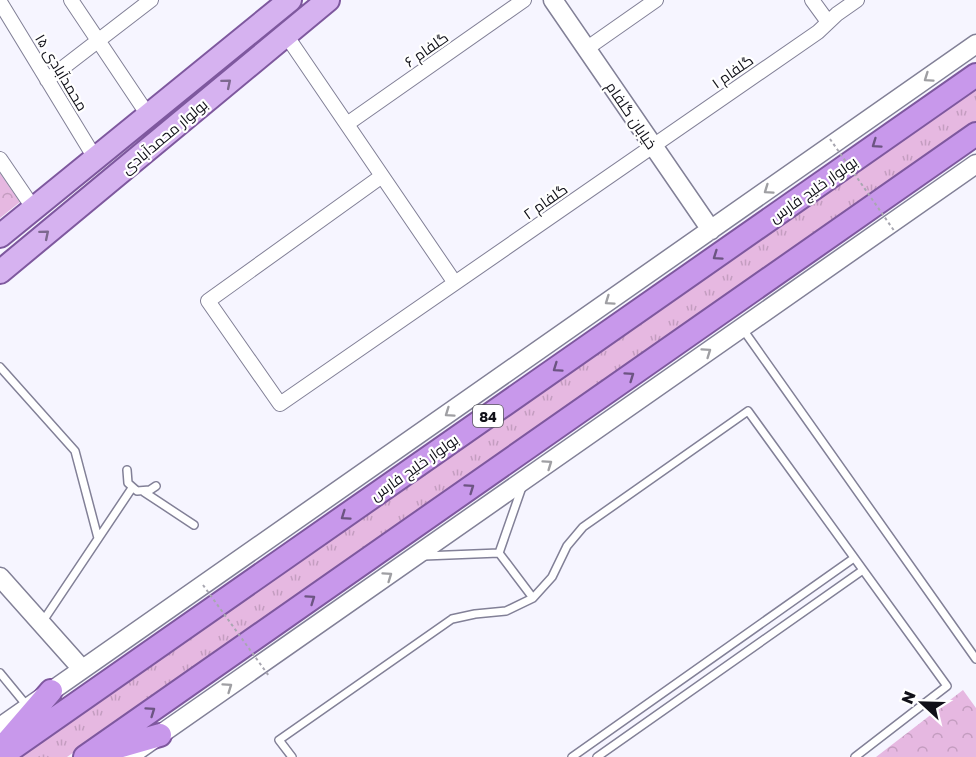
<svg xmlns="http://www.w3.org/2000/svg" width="976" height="757" font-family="'Golos Text',Cairo,sans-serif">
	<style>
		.grass { fill: url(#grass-tufts) }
		.park { fill: url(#park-crowns) }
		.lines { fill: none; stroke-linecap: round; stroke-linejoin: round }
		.service-casing { stroke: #828097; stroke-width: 10 }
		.minor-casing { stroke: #828097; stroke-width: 16 }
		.tertiary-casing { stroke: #828097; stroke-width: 21 }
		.primary-casing { stroke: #7e589e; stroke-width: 26 }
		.trunk-casing { stroke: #7e589e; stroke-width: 26 }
		.service { stroke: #fff; stroke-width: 7 }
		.minor { stroke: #fff; stroke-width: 14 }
		.tertiary { stroke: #fff; stroke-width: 18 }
		.primary { stroke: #d6b2f0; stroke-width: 22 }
		.trunk { stroke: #c898eb; stroke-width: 22 }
		.path-bridge { stroke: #a8a7b1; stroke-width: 2; stroke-dasharray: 3 3; stroke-linecap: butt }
		.oneway { stroke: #9f9fa3 }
		.oneway2 { stroke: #7d698f }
		.oneway3 { stroke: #6c5482 }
		.labels { text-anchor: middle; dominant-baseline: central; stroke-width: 4.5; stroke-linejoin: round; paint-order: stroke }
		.shield { fill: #fff; stroke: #58585d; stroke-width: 1.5 }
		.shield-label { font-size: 14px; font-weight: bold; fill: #101018 }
		.street-label { font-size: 15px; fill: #101018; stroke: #fff }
	</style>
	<defs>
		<pattern id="grass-tufts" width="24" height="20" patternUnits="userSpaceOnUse" patternTransform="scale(1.5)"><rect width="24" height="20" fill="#e6b8e1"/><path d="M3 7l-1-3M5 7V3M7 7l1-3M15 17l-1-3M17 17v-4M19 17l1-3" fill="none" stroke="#c49dc0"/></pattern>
		<pattern id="park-crowns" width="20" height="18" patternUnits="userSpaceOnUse" patternTransform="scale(1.5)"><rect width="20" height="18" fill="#e6b8e1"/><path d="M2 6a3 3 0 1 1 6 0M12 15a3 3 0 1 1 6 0" fill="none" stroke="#c49dc0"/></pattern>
	</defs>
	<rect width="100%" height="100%" fill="#f6f5ff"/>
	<path class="grass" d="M 976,87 L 976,121 L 67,757 L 19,757 Z"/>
	<path class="park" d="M 0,173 L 20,202 L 0,218 Z
		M 963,690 L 976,708 L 976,757 L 876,757 Z"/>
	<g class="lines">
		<g class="service-casing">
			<path id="service" d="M 742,328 L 976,659
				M 0,367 L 75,451 L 98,538
				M 127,470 L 128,483 L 137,491 L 150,490 L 156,486
				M 144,492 L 194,525
				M 499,553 L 522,487
				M 499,553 L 533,598
				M 424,556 L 499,553
				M 43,621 L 132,488
				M 0,673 L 28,707
				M 292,757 L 279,740 L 452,619 L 475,614 L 506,611 L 533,598 L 552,577 L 567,546 L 583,527 L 748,411 L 947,686 L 855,757
				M 572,757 L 854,558
				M 597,757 L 863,570"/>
		</g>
		<g class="minor-casing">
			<path id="minor" d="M 71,0 L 148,115
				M 812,0 L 828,22
				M 0,2 L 95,158
				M 286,35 L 455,283
				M 586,49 L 656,0
				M 47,80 L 151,0
				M 347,124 L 524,0
				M 0,159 L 34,209
				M 382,176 L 208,301 L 280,404 L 818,32 L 837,14 L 857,0"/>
		</g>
		<g class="tertiary-casing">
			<path id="tertiary" d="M 553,0 L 711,230
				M 0,577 L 82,669
				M 0,727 L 976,44
				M 128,757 L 976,164"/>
		</g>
		<g class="primary-casing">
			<path id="primary" d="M 0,236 L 290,0
				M 0,272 L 328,0"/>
		</g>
		<g class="trunk-casing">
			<path id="trunk" d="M 7,742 L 51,691
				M 104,751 L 160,735
				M 0,757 L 976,75
				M 85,757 L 976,134"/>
		</g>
		<use href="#service" class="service"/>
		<use href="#minor" class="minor"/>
		<use href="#tertiary" class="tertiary"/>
		<use href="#primary" class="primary"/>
		<use href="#trunk" class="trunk"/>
		<path class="path-bridge" d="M 830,139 L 895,232
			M 203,585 L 269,676"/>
	</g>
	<defs><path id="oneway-chevron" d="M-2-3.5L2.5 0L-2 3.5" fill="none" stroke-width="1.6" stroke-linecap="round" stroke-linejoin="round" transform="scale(1.5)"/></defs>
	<g class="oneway">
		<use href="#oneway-chevron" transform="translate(928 78) rotate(145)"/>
		<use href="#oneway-chevron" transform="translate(768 190) rotate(145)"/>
		<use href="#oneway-chevron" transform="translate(609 301) rotate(145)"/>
		<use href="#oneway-chevron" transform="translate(707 352) rotate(-35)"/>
		<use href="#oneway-chevron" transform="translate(449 413) rotate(145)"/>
		<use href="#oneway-chevron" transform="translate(548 464) rotate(-35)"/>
		<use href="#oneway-chevron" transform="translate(388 576) rotate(-35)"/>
		<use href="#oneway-chevron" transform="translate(228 687) rotate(-35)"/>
	</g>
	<g class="oneway2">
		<use href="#oneway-chevron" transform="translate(227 83) rotate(-40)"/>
		<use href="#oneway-chevron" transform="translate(45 234) rotate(-40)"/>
	</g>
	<g class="oneway3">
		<use href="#oneway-chevron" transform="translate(876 144) rotate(145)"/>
		<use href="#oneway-chevron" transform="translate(717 256) rotate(145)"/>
		<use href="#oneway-chevron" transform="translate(557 368) rotate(145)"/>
		<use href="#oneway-chevron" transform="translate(630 376) rotate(-35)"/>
		<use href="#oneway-chevron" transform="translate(470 488) rotate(-35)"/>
		<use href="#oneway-chevron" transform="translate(345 516) rotate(145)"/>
		<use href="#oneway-chevron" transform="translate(311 599) rotate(-35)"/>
		<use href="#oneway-chevron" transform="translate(151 711) rotate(-35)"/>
	</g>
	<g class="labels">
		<rect class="shield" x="473" y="405" width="30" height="22" rx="4.5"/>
		<g class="shield-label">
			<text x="488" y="416">84</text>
		</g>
		<g class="street-label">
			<text transform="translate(426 49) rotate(-35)">گلفام ۶</text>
			<text transform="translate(732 71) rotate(-35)">گلفام ۱</text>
			<text transform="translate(62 72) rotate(59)">محمدآبادی ۱۵</text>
			<text transform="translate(632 115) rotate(56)">خیابان گلفام</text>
			<text transform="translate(164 136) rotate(-40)">بولوار محمدآبادی</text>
			<text transform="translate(813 189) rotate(-35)">بولوار خلیج فارس</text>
			<text transform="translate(545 201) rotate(-35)">گلفام ۲</text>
			<text transform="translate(414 467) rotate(-35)">بولوار خلیج فارس</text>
		</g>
	</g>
	<g transform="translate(922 703) rotate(292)" stroke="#ffffff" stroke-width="4.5" paint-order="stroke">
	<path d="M0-4.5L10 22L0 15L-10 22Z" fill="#101018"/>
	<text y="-9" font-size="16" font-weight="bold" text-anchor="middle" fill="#101018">N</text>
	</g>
</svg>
